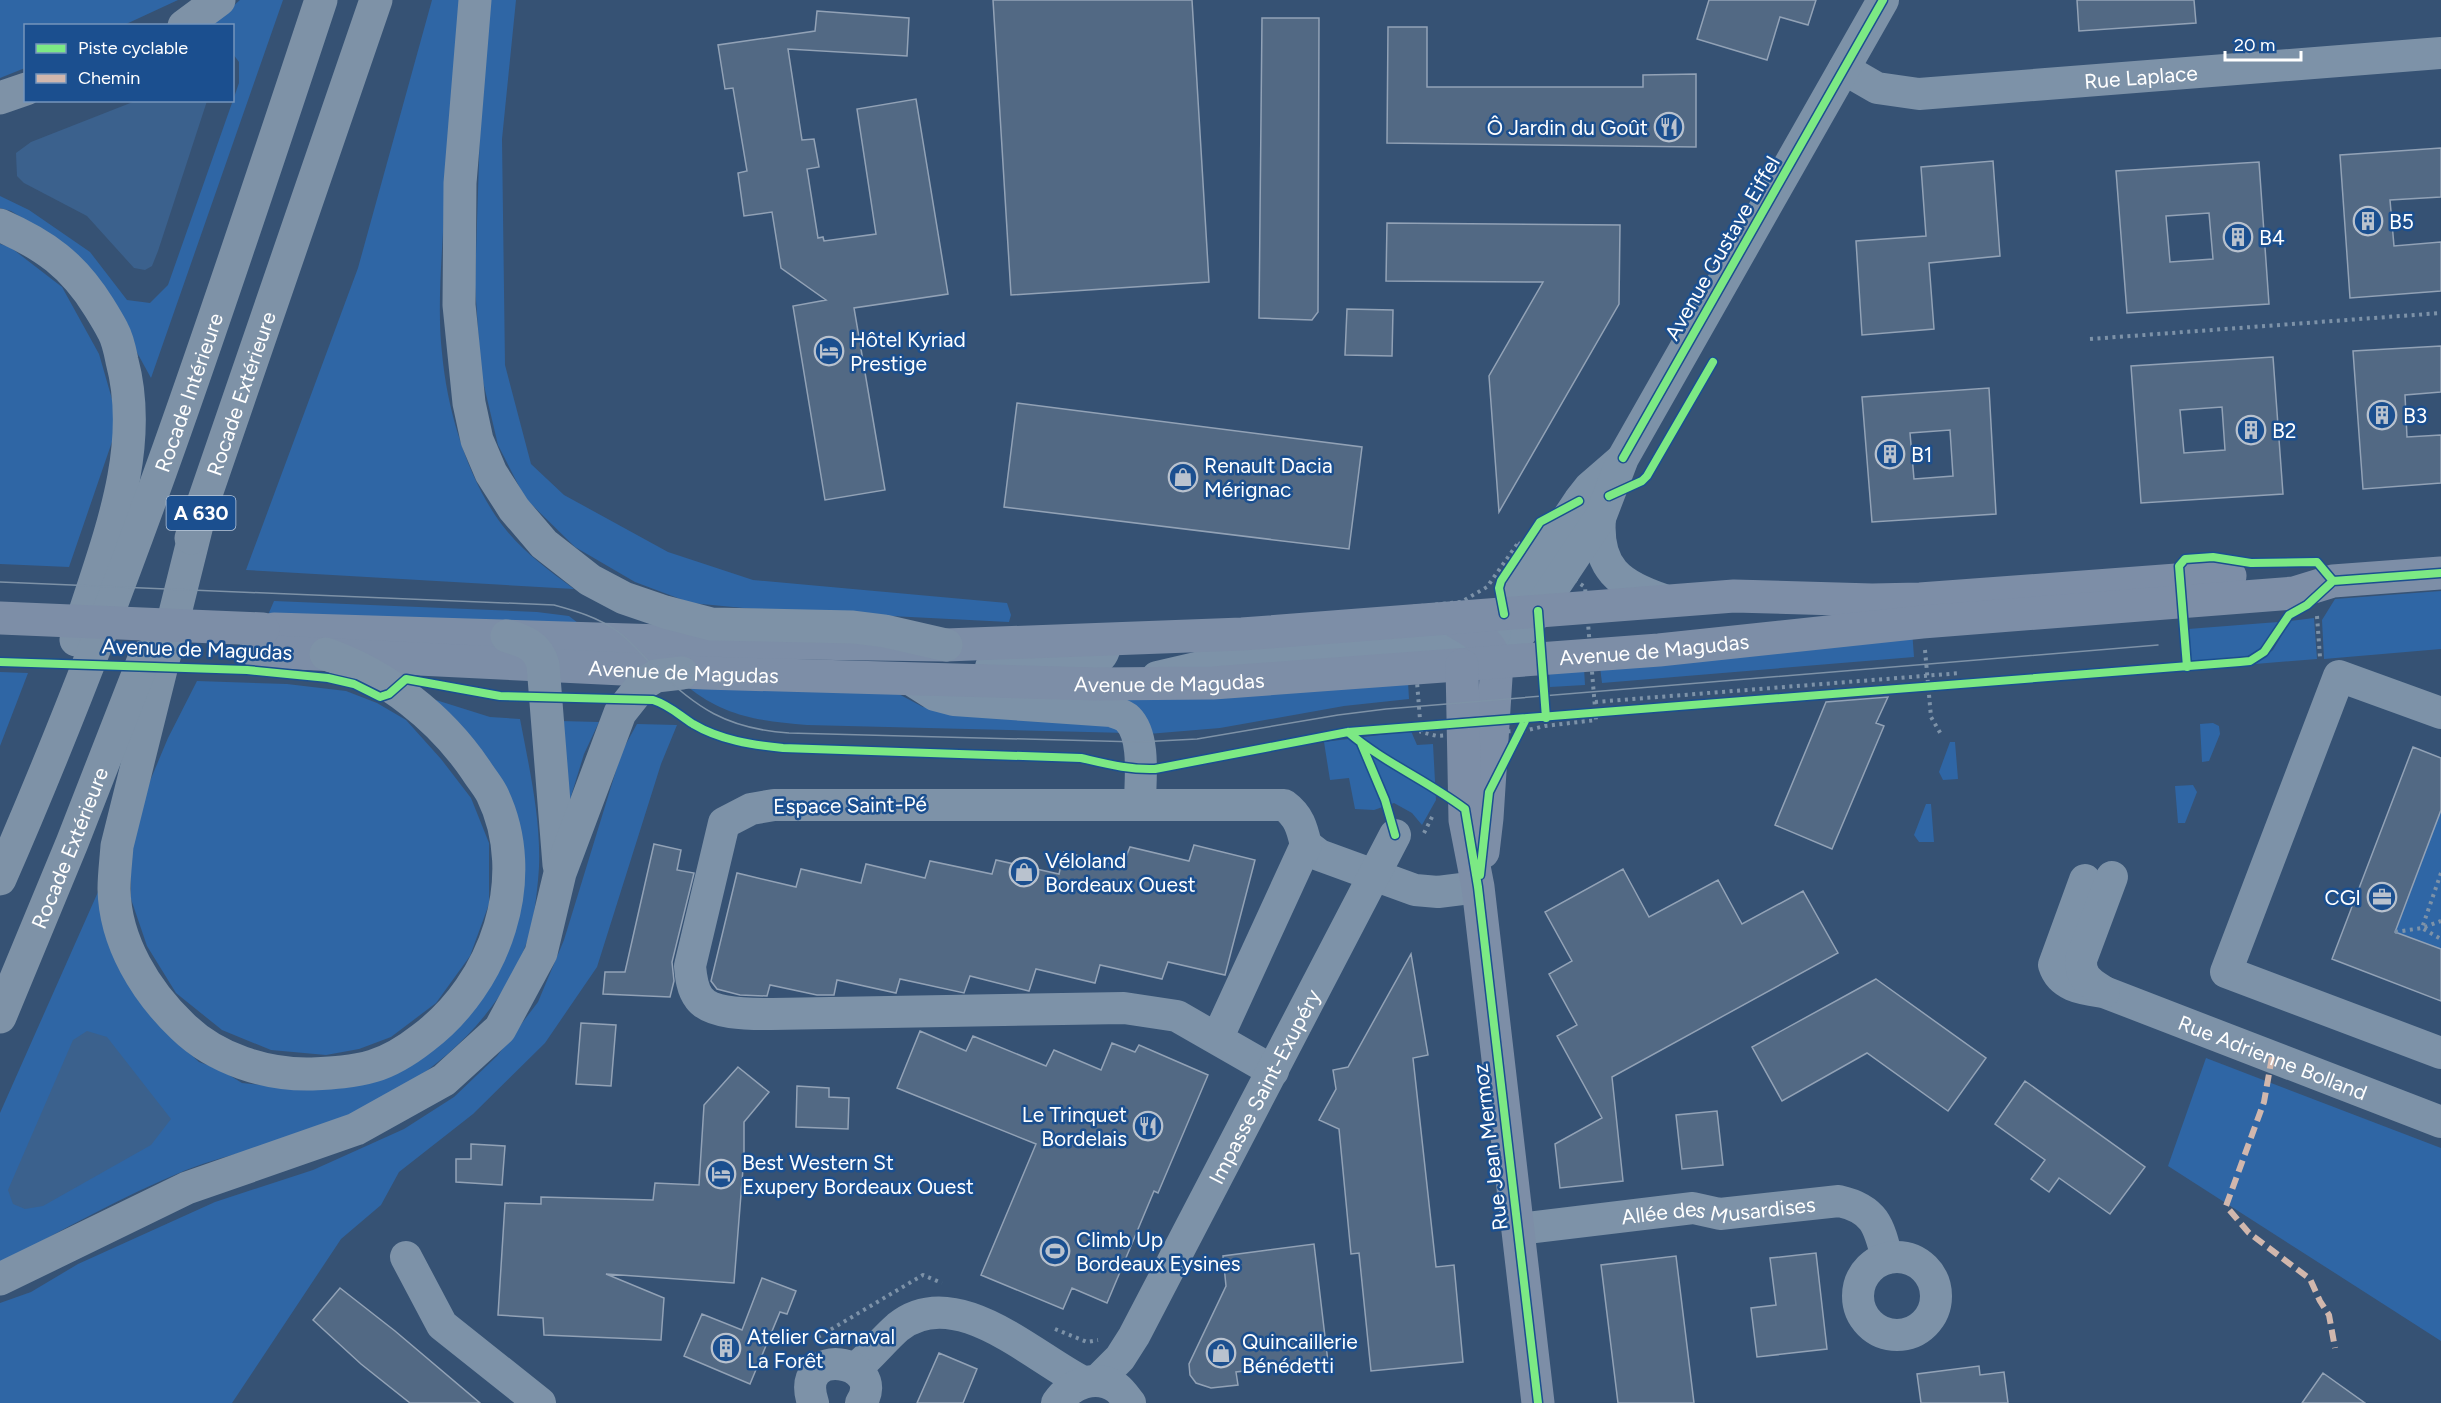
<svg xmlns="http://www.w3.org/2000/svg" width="2441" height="1403" font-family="Figtree,sans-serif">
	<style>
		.green { fill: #2f66a5 }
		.water { fill: #3b618d }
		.building { fill: #526984; stroke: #92a2b6; stroke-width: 1.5; fill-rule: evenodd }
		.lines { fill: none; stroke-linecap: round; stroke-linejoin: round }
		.path { stroke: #7d92a8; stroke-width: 4; stroke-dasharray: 3 4.5; stroke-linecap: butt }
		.minor { stroke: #7d92a8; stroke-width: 32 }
		.major { stroke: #7d8ea7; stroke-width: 33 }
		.highway { stroke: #7e92a7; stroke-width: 33 }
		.tram { stroke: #7e92a7; stroke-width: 1.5 }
		.major-bridge { stroke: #7d8ea7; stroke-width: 33 }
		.quiet { stroke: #d1b7ad; stroke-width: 6; stroke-dasharray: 12 6; stroke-linecap: butt }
		.cycleway-casing { stroke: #1b4f8f; stroke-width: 11 }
		.cycleway { stroke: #7ce984; stroke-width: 8 }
		.labels { text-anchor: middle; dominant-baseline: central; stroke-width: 5; stroke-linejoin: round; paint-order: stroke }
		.shield { fill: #1b4f8f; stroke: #bbcadd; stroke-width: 1.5 }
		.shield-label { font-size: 20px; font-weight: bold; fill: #fff }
		.street-label { font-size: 21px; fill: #fff; stroke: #1b4f8f }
		.poi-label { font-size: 21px; fill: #fff; stroke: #1b4f8f; text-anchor: start }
	</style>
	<rect width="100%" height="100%" fill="#365274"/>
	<path class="green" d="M 0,0 L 178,0 L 124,25 L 26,26 L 25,68 L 0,78 Z
		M 240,0 L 283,0 L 151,378 L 123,327 L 64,244 L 11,211 L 0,208 L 0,196 L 29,210 L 90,252 L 127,300 L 150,303 L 168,285 L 239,83 L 239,62 L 233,54 L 232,26 L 215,25 L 214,23 Z
		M 432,0 L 461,0 C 455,71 448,141 444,212 C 442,258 437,307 442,353 C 447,408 465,469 495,515 C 517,548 543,566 574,589 L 246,570 L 358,268 Z
		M 489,0 L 516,0 L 502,139 L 505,365 L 531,464 L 564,495 L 668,552 L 753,580 L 1007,603 L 1011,615 L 1009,622 L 754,609 L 691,603 L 635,582 L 575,547 L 525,498 L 498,445 L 481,373 L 475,285 L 480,129 Z
		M 0,244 L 10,247 L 62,287 L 99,354 L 114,406 L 115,433 L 69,567 L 0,564 Z
		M 2441,591 L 2441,649 L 2324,659 L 2322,620 L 2335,599 Z
		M 274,601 L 537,612 L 569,616 L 583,627 L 268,615 Z
		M 2314,618 L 2317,659 L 2255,664 L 2273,650 L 2290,621 Z
		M 2278,622 C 2272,632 2266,645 2256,652 C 2242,662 2208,661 2191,662 L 2188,629 Z
		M 1912,630 L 1914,657 L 1602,683 L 1600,667 Z
		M 1584,668 L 1585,685 L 1550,687 L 1549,670 Z
		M 0,672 L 28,673 L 0,746 Z
		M 197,681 L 287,684 L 346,691 L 377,703 L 406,720 L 441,759 L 471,798 L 489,843 L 489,904 L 470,956 L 436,1003 L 391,1037 L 359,1049 L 326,1055 L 271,1050 L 222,1030 L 176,993 L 147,946 L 131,899 L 131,843 L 147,788 L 168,738 Z
		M 1408,682 L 1409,699 L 1344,706 L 1220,728 L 1148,734 L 1050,696 Z
		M 688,687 L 893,691 L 923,707 L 1100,717 L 1128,733 L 807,725 C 761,721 725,717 688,687 Z
		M 420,695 L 490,717 L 520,719 C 529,767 541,818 539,867 C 538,885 534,923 528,939 C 494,1035 405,1098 312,1131 C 271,1146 227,1154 186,1170 C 123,1196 60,1231 0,1264 L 0,1113 L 98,892 L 175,1040 L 199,1062 L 221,1070 L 242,1083 L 313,1090 L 419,1056 L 522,882 Z
		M 560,721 L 599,722 L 584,754 L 564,819 Z
		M 2213,723 L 2219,726 L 2220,734 L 2209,761 L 2202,762 L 2200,724 Z
		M 637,724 L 677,725 L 661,764 L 597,967 L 545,1043 L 473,1114 L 399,1172 L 381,1205 L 341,1239 L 232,1403 L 0,1403 L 0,1303 L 31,1292 L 78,1264 L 215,1202 L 313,1170 L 404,1129 L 454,1097 L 497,1056 L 538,1002 L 564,940 L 622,751 Z
		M 1411,731 L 1417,745 L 1433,744 L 1436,800 L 1422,825 L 1412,813 L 1394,803 L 1374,810 L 1355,809 L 1349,778 L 1330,780 L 1324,742 Z
		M 1950,742 L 1955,742 L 1958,779 L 1943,780 L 1939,772 Z
		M 2193,785 L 2197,792 L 2185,823 L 2178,823 L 2175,786 Z
		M 1926,804 L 1931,804 L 1934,842 L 1919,842 L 1914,835 Z
		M 2441,810 L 2441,949 L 2395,932 Z
		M 2206,1058 L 2441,1148 L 2441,1341 L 2168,1166 Z"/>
	<path class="water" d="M 138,100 L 207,101 L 158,251 L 152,266 L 145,270 L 134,268 L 87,216 L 24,183 L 17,176 L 16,153 L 31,142 Z
		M 87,1031 L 107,1037 L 171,1119 L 151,1145 L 43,1206 L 25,1209 L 13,1204 L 8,1190 L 73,1040 Z"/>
	<path class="building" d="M 993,0 L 1192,0 L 1209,282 L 1011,295 Z
		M 1709,0 L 1816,0 L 1808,25 L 1780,17 L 1767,60 L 1697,39 Z
		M 2077,0 L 2194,0 L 2196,23 L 2079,31 Z
		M 817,11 L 909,18 L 907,56 L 788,49 L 802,140 L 814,139 L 819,167 L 807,169 L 818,238 L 823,237 L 824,241 L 876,234 L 857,109 L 916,99 L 948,294 L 854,308 L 885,490 L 825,500 L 793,306 L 826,300 L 781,268 L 772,212 L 744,216 L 738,173 L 747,171 L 733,88 L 725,89 L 718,45 L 815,31 Z
		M 1262,18 L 1319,18 L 1318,312 L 1312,320 L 1259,318 Z
		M 1388,27 L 1427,27 L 1427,87 L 1643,87 L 1643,75 L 1696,74 L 1696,147 L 1387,143 Z
		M 2441,148 L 2441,197 L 2390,200 L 2394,246 L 2441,242 L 2441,291 L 2350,298 L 2340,155 Z
		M 1993,161 L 2000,256 L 1929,263 L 1934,329 L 1862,335 L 1856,241 L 1926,236 L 1921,167 Z
		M 2259,162 L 2269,304 L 2127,313 L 2116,171 ZM 2209,213 L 2213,259 L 2170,262 L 2166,216 Z
		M 1387,223 L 1620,225 L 1619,304 L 1499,512 L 1489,376 L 1543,282 L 1386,281 Z
		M 1347,309 L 1393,310 L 1392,356 L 1345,355 Z
		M 2441,346 L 2441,392 L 2405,395 L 2407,437 L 2441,435 L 2441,483 L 2363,489 L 2353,351 Z
		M 2273,357 L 2283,494 L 2141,503 L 2131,366 ZM 2222,407 L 2225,450 L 2184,453 L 2180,410 Z
		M 1989,388 L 1996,514 L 1872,522 L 1862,397 ZM 1950,430 L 1953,476 L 1914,479 L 1910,433 Z
		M 1017,403 L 1362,447 L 1349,549 L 1004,507 Z
		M 1888,697 L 1876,723 L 1884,726 L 1832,849 L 1775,825 L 1826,702 Z
		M 2413,747 L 2441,758 L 2441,810 L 2395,932 L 2441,949 L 2441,1001 L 2332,959 Z
		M 654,844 L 681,850 L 677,870 L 694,873 L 672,962 L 674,981 L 670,997 L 603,994 L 605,972 L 625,972 Z
		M 1194,845 L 1255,860 L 1225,975 L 1168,962 L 1162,979 L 1100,965 L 1095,983 L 1036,969 L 1029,991 L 970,976 L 964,993 L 900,979 L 896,993 L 837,980 L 834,995 L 817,995 L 770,985 L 767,996 L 740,995 L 717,989 L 711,981 L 737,873 L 796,887 L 801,869 L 861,883 L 866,864 L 925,878 L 930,861 L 992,874 L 996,860 L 1059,874 L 1064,852 L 1122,867 L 1130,847 L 1189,861 Z
		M 1623,869 L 1649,917 L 1718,880 L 1742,924 L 1803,891 L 1838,953 L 1612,1077 L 1623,1181 L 1560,1188 L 1555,1144 L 1602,1118 L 1557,1036 L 1577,1025 L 1549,974 L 1572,961 L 1545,912 Z
		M 1411,954 L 1428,1055 L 1413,1058 L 1436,1267 L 1454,1265 L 1463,1362 L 1371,1371 L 1359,1253 L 1351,1254 L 1339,1129 L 1319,1120 L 1336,1089 L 1333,1070 L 1348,1067 Z
		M 1876,979 L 1986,1058 L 1948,1111 L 1867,1053 L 1782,1101 L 1752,1047 Z
		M 581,1023 L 616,1025 L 611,1086 L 576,1084 Z
		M 920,1031 L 966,1051 L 973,1036 L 1046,1066 L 1054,1050 L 1101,1070 L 1112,1043 L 1135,1052 L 1139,1045 L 1208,1075 L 1158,1193 L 1154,1191 L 1107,1303 L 1072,1288 L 1063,1309 L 981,1275 L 1036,1144 L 897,1088 Z
		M 738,1067 L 769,1092 L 744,1122 L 744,1156 L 734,1283 L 606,1274 L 664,1298 L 661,1340 L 544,1335 L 543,1318 L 498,1315 L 505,1203 L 541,1204 L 541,1197 L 653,1200 L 655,1183 L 699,1185 L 704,1105 Z
		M 2025,1081 L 2145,1167 L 2110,1214 L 2059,1178 L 2049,1192 L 2031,1179 L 2045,1160 L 1995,1124 Z
		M 797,1086 L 829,1088 L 829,1097 L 849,1098 L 848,1129 L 796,1127 Z
		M 1717,1111 L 1723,1165 L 1682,1169 L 1676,1115 Z
		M 471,1144 L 505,1146 L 502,1185 L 456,1182 L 456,1159 L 471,1159 Z
		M 1314,1244 L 1328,1362 L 1236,1372 L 1238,1385 L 1211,1388 L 1196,1383 L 1190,1375 L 1189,1364 L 1226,1286 L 1223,1256 Z
		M 1816,1253 L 1827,1349 L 1757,1357 L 1751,1308 L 1776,1305 L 1770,1258 Z
		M 1676,1256 L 1694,1403 L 1618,1403 L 1601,1265 Z
		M 762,1278 L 796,1291 L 787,1314 L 780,1312 L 750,1384 L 684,1356 L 702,1314 L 742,1330 Z
		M 340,1288 L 395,1331 L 480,1403 L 410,1403 L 361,1364 L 313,1320 Z
		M 939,1353 L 977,1369 L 963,1403 L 917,1403 Z
		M 1979,1366 L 1980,1375 L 2004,1372 L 2008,1403 L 1921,1403 L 1917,1374 Z
		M 2323,1373 L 2365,1403 L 2302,1403 Z"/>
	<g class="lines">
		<path class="path" d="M 2090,339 L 2441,313
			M 1518,543 L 1585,587 L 1596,720 L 1545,726 L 1528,730 L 1437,736 L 1421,732 L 1411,607 L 1461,602 L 1487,587 Z
			M 2317,616 L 2320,657
			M 1925,650 L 1931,717 L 1942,736
			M 1595,702 L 1961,673
			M 1424,833 L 1434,813
			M 2441,873 L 2422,928 L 2441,939
			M 2395,932 L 2422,928 L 2441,921
			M 1055,1329 L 1087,1342 L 1098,1340
			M 818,1337 L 923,1275 L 942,1283"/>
		<g class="minor">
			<path id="s1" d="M 1844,69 L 1877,88 L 1919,94 L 2441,53"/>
			<path d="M 1600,518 C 1596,568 1619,585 1664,600"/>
			<path d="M 1504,614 L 1579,501 L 1590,487 L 1620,461"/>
			<path d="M 1497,662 L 1538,611 L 1600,518 L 1623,458 L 1883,0"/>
			<path d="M 991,667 C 1015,666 1081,670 1099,658 C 1104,654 1105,647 1106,641"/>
			<path d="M 1157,677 L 1213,664 L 1271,656 L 1483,638 L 1495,633"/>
			<path d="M 910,679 L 935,695 L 954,700 L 1111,711 C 1116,713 1124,715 1128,719 C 1146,737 1140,781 1140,804"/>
			<path d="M 2441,713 L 2339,676 L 2226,972 L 2441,1053"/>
			<path d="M 1306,845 L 1319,855 L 1415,890 L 1438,892 L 1478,887"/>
			<path id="s2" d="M 2085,880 L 2054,965 C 2061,987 2083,989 2104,992 L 2441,1122"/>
			<path d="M 2104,992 C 2091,983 2080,978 2081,960 L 2112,877"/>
			<path d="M 1217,1039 L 1306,845 C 1302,828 1299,816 1284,805 L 774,805 L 751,809 L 724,823 L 690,966 C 691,977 692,989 699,998 C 711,1015 753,1014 772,1014 L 1124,1008 L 1177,1016 L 1273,1071"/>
			<path id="s3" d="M 1518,1229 L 1693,1208 L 1720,1214 L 1839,1201 C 1875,1209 1879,1226 1887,1258"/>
			<circle cx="1897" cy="1296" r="39"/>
			<path d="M 406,1257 L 442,1325 L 540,1403"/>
			<path d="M 855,1369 C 871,1356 883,1340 898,1327 C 955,1281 1033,1357 1083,1382"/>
			<path id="s4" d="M 1097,1381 L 1120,1358 L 1134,1336 L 1395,835"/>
			<path d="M 813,1403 C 793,1343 889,1360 861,1403"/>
			<path d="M 1057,1403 C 1070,1384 1096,1373 1117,1388 C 1122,1392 1126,1398 1130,1403"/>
		</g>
		<g class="major">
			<path d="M 1451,619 C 1473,632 1487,637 1497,662 L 1487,818 L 1483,852"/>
			<path d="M 274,629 L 662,641 L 946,645 L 1242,634 L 1734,596 L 1872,600 L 1920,599 L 2230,576"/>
			<path id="s5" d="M 255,651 L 705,673 L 1097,684 L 1213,683 L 1659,650 L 1922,622 L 2294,593 L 2333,581 L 2441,573"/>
			<path d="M 1462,665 L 1465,820 L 1478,887 L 1538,1403"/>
		</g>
		<g class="highway">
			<path d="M 475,0 L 460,183 L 459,305 L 469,403 L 477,440 L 491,473 L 514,509 L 544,544 L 590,580 L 624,598 L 665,612 L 711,624 L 853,627 L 885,631 L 946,645"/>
			<path d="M 184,26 L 219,0"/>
			<path d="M 0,98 L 26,89"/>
			<path d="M 0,225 C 45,245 73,265 99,307 C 104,315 109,323 113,331 C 118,340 120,351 122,361 C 147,454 103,551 76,640"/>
			<path d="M 199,517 L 117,846 C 116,860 114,875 114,889 C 115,942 146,992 183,1027 C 216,1059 266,1075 311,1074 C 331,1073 353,1072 373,1066 C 390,1061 409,1049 423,1038 C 495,984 533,878 492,794 C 488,786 481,778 476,770 C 440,717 387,676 326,654"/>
			<path id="s6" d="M 191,538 L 376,0"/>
			<path d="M 507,636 C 525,641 538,646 543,665 L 559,865"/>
			<path id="s7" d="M 0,879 C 125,593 223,296 321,0"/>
			<path id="s8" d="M 0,1017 L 72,843 L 145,656"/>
			<path d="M 0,1279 L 187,1188 L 356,1129 L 444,1080 L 500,1029 L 541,953 L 560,873 L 620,713 L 643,684 L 656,676 L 682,673"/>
		</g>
		<path class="tram" d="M 0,582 L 554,605 C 576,611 597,617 617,631 C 630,640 642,655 653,666 C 696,708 727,729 789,733 L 1139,742 L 1197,739 L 1338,715 L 1386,709 L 2158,645"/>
		<path class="major-bridge" d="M 0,618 L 263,629"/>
		<path class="quiet" d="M 2272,1057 L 2264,1102 L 2226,1206 L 2249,1233 L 2310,1279 L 2320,1301 L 2329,1315 L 2335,1348"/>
		<g class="cycleway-casing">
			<path id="cycleway" d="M 1623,458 L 1883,0
				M 1609,496 L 1642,481 L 1647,476 L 1713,362
				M 2333,581 L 2441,573
				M 1538,611 L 1546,718
				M 1504,614 L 1499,588 L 1501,581 L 1540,522 L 1579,501
				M 0,662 L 247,670 L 328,678 L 354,684 L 380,697 L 389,694 L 406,679 L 500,696 L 653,700 C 669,705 679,715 693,724 C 720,740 752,745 783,748 L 1081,758 C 1107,764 1129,770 1155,769 L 1348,732 L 2240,662 L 2250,661 L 2264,652 L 2289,615 L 2307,605 L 2333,581
				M 2187,667 L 2179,566 L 2185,559 L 2213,557 L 2251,563 L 2317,562 L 2333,581
				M 1348,732 C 1383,762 1428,781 1465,809 L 1478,887 L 1538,1403
				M 1361,743 L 1385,800 L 1395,835
				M 1480,875 L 1489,792 L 1526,719"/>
		</g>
		<use href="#cycleway" class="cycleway"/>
	</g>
	<defs>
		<g id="restaurant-ring" transform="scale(1.5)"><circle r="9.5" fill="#1b4f8f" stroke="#b9c2ce" stroke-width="1.5"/><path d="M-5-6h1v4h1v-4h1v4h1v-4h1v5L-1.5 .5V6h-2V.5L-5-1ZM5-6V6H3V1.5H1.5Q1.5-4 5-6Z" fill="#b9c2ce"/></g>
		<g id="building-ring" transform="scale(1.5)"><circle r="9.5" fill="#1b4f8f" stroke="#b9c2ce" stroke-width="1.5"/><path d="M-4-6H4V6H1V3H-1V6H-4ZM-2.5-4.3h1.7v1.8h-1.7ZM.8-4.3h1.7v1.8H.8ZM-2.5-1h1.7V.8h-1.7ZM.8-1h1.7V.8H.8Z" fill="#b9c2ce"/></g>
		<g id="hotel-ring" transform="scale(1.5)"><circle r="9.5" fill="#1b4f8f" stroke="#b9c2ce" stroke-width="1.5"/><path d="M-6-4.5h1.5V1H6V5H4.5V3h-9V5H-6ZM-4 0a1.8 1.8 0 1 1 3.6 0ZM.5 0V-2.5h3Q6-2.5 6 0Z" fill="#b9c2ce"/></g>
		<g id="shop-ring" transform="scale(1.5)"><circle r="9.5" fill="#1b4f8f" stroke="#b9c2ce" stroke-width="1.5"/><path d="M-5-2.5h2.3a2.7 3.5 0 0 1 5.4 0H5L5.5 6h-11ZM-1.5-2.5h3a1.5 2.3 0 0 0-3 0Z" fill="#b9c2ce"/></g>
		<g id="office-ring" transform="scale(1.5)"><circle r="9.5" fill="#1b4f8f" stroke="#b9c2ce" stroke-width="1.5"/><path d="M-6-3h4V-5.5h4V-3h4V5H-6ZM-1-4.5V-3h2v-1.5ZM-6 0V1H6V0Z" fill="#b9c2ce"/></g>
		<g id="stadium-ring" transform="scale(1.5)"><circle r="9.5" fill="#1b4f8f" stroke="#b9c2ce" stroke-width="1.5"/><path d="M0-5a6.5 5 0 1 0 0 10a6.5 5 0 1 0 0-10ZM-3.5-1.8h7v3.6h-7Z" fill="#b9c2ce"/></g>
	</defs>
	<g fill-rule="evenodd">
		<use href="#restaurant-ring" x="1669" y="127"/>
		<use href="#building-ring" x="2368" y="221"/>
		<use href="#building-ring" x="2238" y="237"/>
		<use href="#hotel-ring" x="829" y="351"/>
		<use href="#building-ring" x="2382" y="415"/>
		<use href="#building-ring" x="2251" y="430"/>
		<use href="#building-ring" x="1890" y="454"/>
		<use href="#shop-ring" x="1183" y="477"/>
		<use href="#shop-ring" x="1024" y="872"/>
		<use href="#office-ring" x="2382" y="897"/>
		<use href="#restaurant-ring" x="1148" y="1126"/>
		<use href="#hotel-ring" x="721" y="1174"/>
		<use href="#stadium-ring" x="1055" y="1251"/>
		<use href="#building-ring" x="726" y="1348"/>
		<use href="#shop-ring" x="1221" y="1353"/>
	</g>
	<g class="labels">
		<rect class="shield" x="166.5" y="496" width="69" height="34" rx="4.5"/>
		<g class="shield-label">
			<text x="201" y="513">A 630</text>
		</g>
		<g class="street-label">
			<text stroke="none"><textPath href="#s1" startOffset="303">Rue Laplace</textPath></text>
			<text transform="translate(1722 248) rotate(-60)">Avenue Gustave Eiffel</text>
			<text stroke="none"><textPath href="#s7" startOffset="522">Rocade Intérieure</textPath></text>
			<text stroke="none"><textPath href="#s6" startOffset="153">Rocade Extérieure</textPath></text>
			<text transform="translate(197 649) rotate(2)">Avenue de Magudas</text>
			<text stroke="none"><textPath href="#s5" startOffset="1401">Avenue de Magudas</textPath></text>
			<text stroke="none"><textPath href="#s5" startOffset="429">Avenue de Magudas</textPath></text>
			<text stroke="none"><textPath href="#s5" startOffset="915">Avenue de Magudas</textPath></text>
			<text transform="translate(850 805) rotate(-1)">Espace Saint-Pé</text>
			<text stroke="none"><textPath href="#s8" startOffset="183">Rocade Extérieure</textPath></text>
			<text stroke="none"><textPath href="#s2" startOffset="332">Rue Adrienne Bolland</textPath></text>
			<text stroke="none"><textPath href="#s4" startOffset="340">Impasse Saint-Exupéry</textPath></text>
			<text transform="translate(1490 1147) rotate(-97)">Rue Jean Mermoz</text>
			<text stroke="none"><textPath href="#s3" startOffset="202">Allée des Musardises</textPath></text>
		</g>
		<g class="poi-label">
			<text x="1648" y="127" text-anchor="end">Ô Jardin du Goût</text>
			<text x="2389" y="221">B5</text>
			<text x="2259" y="237">B4</text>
			<text x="850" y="339">Hôtel Kyriad<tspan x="850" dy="24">Prestige</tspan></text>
			<text x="2403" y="415">B3</text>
			<text x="2272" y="430">B2</text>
			<text x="1911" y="454">B1</text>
			<text x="1204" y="465">Renault Dacia<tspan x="1204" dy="24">Mérignac</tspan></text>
			<text x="1045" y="860">Véloland<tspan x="1045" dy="24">Bordeaux Ouest</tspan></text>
			<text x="2361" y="897" text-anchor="end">CGI</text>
			<text x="1127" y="1114" text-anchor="end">Le Trinquet<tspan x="1127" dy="24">Bordelais</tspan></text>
			<text x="742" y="1162">Best Western St<tspan x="742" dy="24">Exupery Bordeaux Ouest</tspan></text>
			<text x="1076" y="1239">Climb Up<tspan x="1076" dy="24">Bordeaux Eysines</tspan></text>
			<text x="747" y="1336">Atelier Carnaval<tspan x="747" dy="24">La Forêt</tspan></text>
			<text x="1242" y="1341">Quincaillerie<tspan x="1242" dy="24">Bénédetti</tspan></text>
		</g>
	</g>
	<rect x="24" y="24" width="210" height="78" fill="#1b4f8f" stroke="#7695bc" stroke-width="1.5"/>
	<rect x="36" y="44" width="30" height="9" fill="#7ce984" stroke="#7695bc" stroke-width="1.5"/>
	<text x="78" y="54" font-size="18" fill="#ffffff">Piste cyclable</text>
	<rect x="36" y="74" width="30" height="9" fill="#d1b7ad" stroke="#7695bc" stroke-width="1.5"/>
	<text x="78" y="84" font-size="18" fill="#ffffff">Chemin</text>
	<path d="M2225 51v9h76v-9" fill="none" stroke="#ffffff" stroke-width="3"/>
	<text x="2234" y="51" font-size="18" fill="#ffffff" stroke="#1b4f8f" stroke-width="4.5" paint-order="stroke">20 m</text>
</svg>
